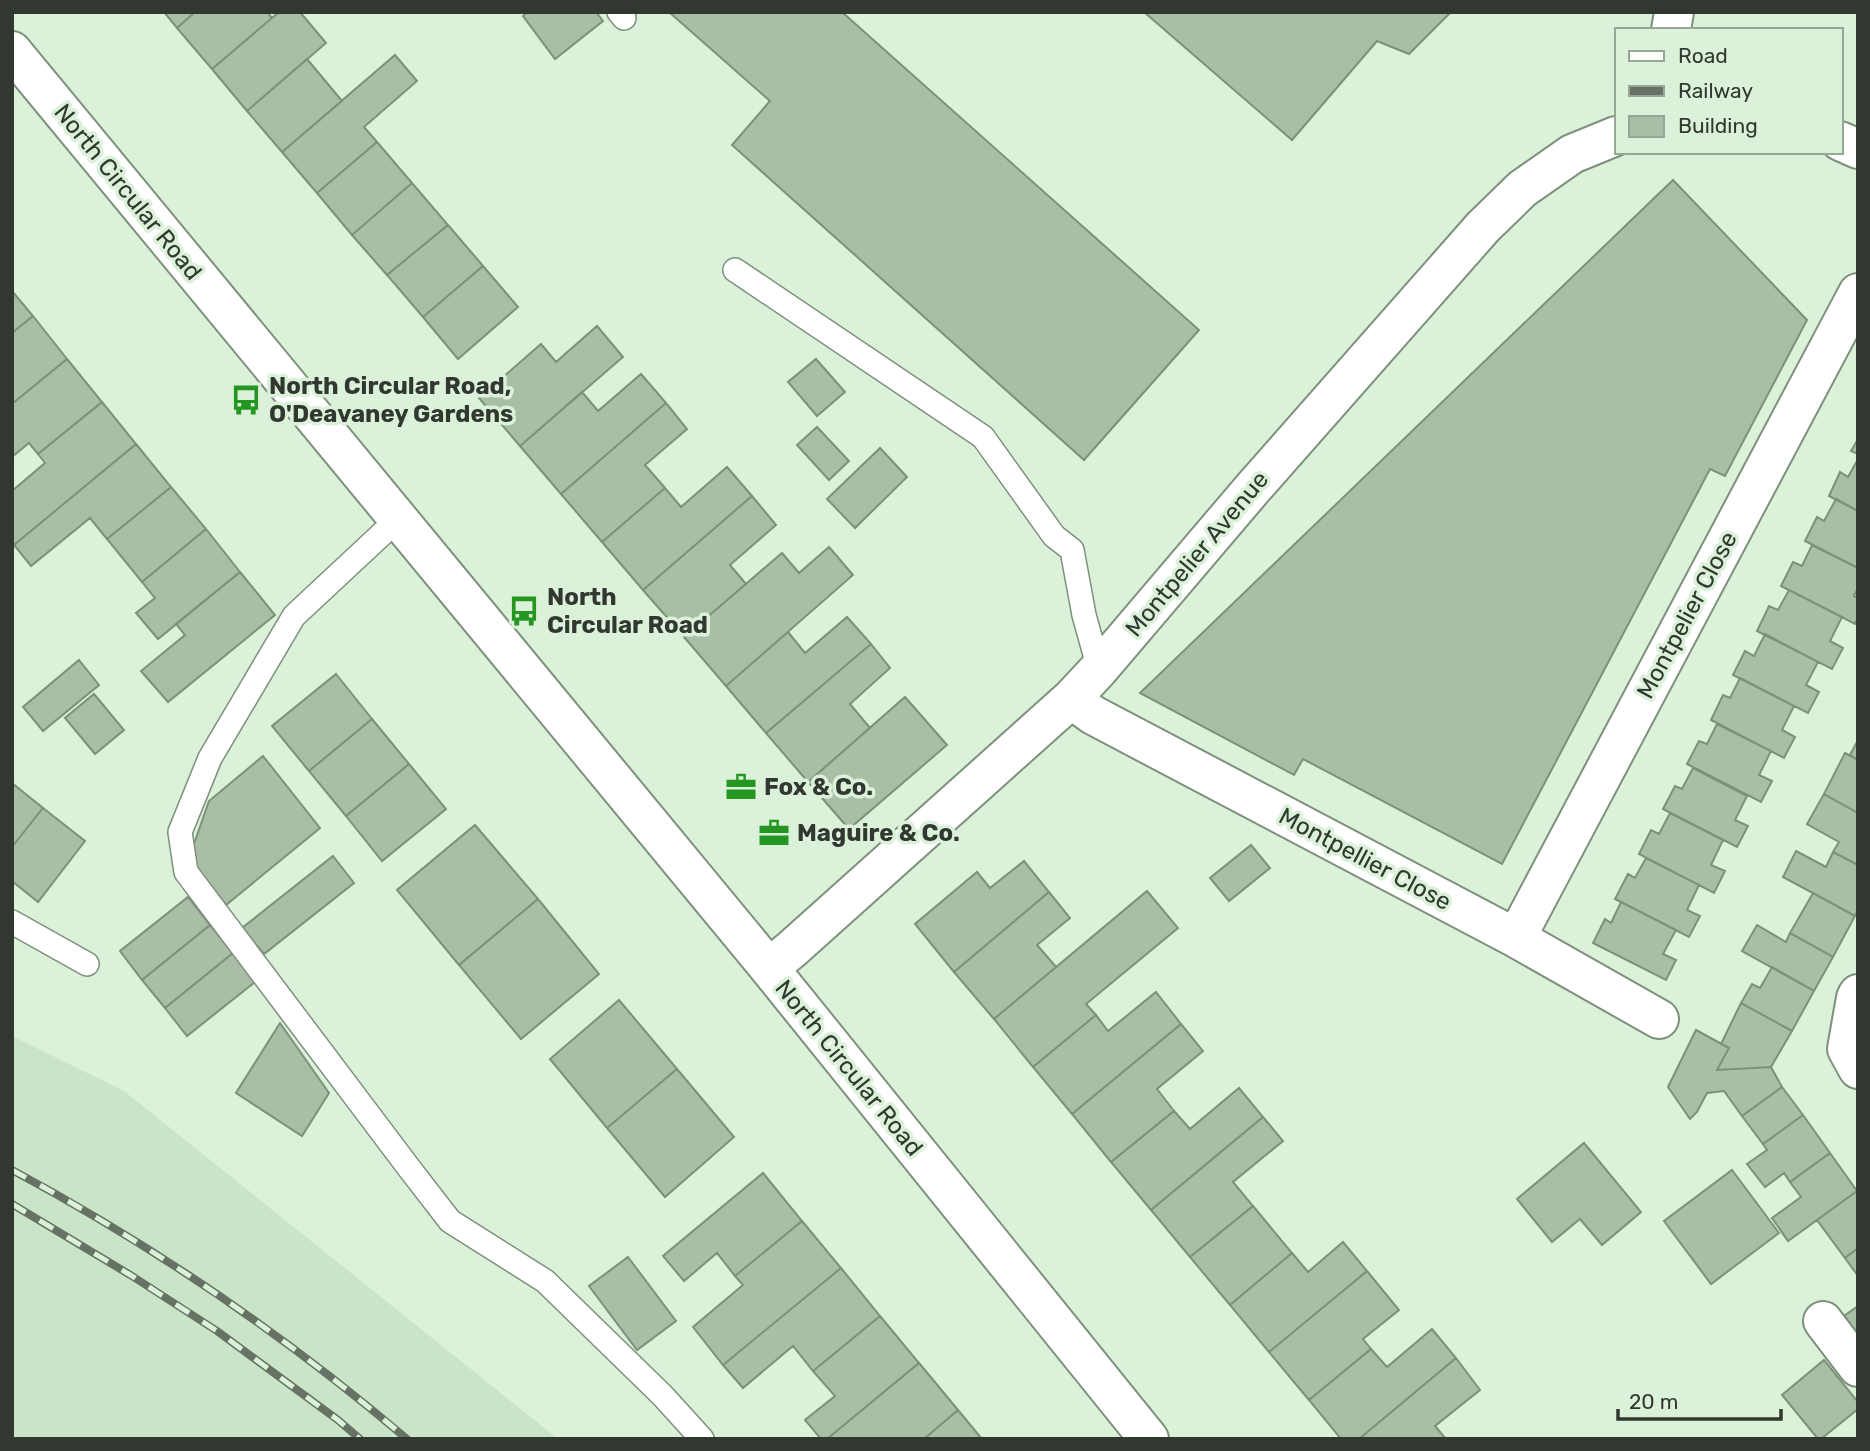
<svg xmlns="http://www.w3.org/2000/svg" width="1870" height="1451" font-family="Rubik,sans-serif">
	<style>
		.built { fill: #cae4c7 }
		.building { fill: #aabea7; stroke: #7d907a; stroke-width: 2 }
		.lines { fill: none; stroke-linecap: round; stroke-linejoin: round }
		.service-casing { stroke: #7d917b; stroke-width: 26 }
		.minor-casing { stroke: #7d917b; stroke-width: 42 }
		.secondary-casing { stroke: #7d917b; stroke-width: 42 }
		.service { stroke: #fff; stroke-width: 23 }
		.minor { stroke: #fff; stroke-width: 38 }
		.secondary { stroke: #fff; stroke-width: 38 }
		.rail-casing { stroke: #657264; stroke-width: 8 }
		.rail { stroke: #dbf1d9; stroke-width: 5; stroke-dasharray: 16; stroke-linecap: butt }
		.labels { text-anchor: middle; dominant-baseline: central; stroke-width: 7; stroke-linejoin: round; paint-order: stroke }
		.street-label { font-size: 24px; fill: #30382f; stroke: #dbf1d9 }
		.poi-label { font-size: 24px; font-weight: bold; fill: #30382f; stroke: #dbf1d9; text-anchor: start }
	</style>
	<rect width="100%" height="100%" fill="#dbf1d9"/>
	<path class="built" d="M 12,1036 L 124,1091 L 558,1439 L 12,1439 Z"/>
	<path class="building" d="M 164,12 L 195,12 L 177,28 Z
		M 195,12 L 267,12 L 272,18 L 212,69 L 177,28 Z
		M 279,12 L 300,12 L 326,43 L 247,111 L 212,69 Z
		M 527,12 L 596,12 L 603,21 L 555,59 L 523,16 Z
		M 669,12 L 842,12 L 1199,330 L 1084,460 L 732,145 L 770,101 Z
		M 1144,12 L 1451,12 L 1409,54 L 1377,41 L 1292,140 Z
		M 395,55 L 417,81 L 364,127 L 377,142 L 317,193 L 282,152 Z
		M 307,59 L 342,101 L 282,152 L 247,111 Z
		M 377,142 L 412,183 L 352,235 L 317,193 Z
		M 1673,180 L 1807,320 L 1725,476 L 1710,469 L 1502,864 L 1303,759 L 1294,775 L 1140,693 Z
		M 412,183 L 448,225 L 387,275 L 352,235 Z
		M 448,225 L 483,266 L 423,317 L 387,275 Z
		M 483,266 L 518,307 L 458,359 L 423,317 Z
		M 12,291 L 33,316 L 12,333 Z
		M 33,316 L 67,359 L 12,404 L 12,333 Z
		M 597,326 L 623,357 L 520,446 L 479,398 L 541,344 L 556,362 Z
		M 67,359 L 102,402 L 38,454 L 29,443 L 12,457 L 12,404 Z
		M 816,359 L 845,392 L 817,416 L 788,382 Z
		M 641,374 L 666,403 L 561,494 L 520,446 L 582,392 L 598,411 Z
		M 102,402 L 136,444 L 14,545 L 12,542 L 12,491 L 45,463 L 38,454 Z
		M 666,403 L 687,429 L 645,465 L 665,488 L 602,542 L 561,494 Z
		M 817,427 L 849,461 L 829,480 L 797,445 Z
		M 1858,439 L 1858,454 L 1851,451 Z
		M 136,444 L 171,487 L 107,539 L 90,518 L 31,566 L 14,545 Z
		M 880,448 L 907,477 L 855,528 L 827,499 Z
		M 1858,459 L 1858,511 L 1829,496 L 1840,472 L 1848,477 Z
		M 727,467 L 752,496 L 643,590 L 602,542 L 665,488 L 681,507 Z
		M 171,487 L 206,529 L 142,582 L 107,539 Z
		M 752,496 L 776,525 L 730,565 L 746,584 L 684,637 L 643,590 Z
		M 1836,499 L 1858,511 L 1858,568 L 1805,541 L 1817,517 L 1824,521 Z
		M 206,529 L 240,572 L 158,639 L 136,613 L 155,598 L 142,582 Z
		M 1812,545 L 1858,568 L 1858,588 L 1854,596 L 1858,598 L 1858,618 L 1855,624 L 1781,586 L 1793,562 L 1802,566 Z
		M 829,547 L 853,575 L 726,686 L 684,637 L 782,553 L 799,573 Z
		M 240,572 L 275,615 L 168,702 L 141,671 L 185,635 L 176,624 Z
		M 1789,590 L 1842,617 L 1830,641 L 1843,648 L 1832,669 L 1757,631 L 1769,606 L 1778,610 Z
		M 847,617 L 871,644 L 766,733 L 726,686 L 788,632 L 805,653 Z
		M 1765,634 L 1818,662 L 1806,685 L 1819,692 L 1808,713 L 1733,675 L 1745,651 L 1754,656 Z
		M 871,644 L 890,668 L 850,704 L 870,728 L 808,782 L 766,733 Z
		M 79,660 L 99,685 L 43,731 L 23,707 Z
		M 336,674 L 372,719 L 309,771 L 272,726 Z
		M 1740,678 L 1794,706 L 1782,730 L 1795,737 L 1784,758 L 1711,720 L 1723,695 L 1730,698 Z
		M 94,694 L 124,730 L 95,754 L 65,718 Z
		M 905,697 L 947,745 L 849,829 L 808,782 Z
		M 372,719 L 409,764 L 346,816 L 309,771 Z
		M 1717,724 L 1771,751 L 1759,775 L 1772,781 L 1761,802 L 1687,764 L 1699,741 L 1707,744 Z
		M 1858,740 L 1858,760 L 1850,755 Z
		M 1845,753 L 1858,760 L 1858,813 L 1824,794 Z
		M 263,756 L 320,828 L 226,905 L 189,858 L 209,801 Z
		M 409,764 L 446,809 L 382,861 L 346,816 Z
		M 1693,768 L 1747,796 L 1735,820 L 1748,826 L 1737,847 L 1663,809 L 1675,786 L 1682,789 Z
		M 12,783 L 43,808 L 12,847 Z
		M 1824,794 L 1858,813 L 1858,865 L 1833,852 L 1839,842 L 1807,824 Z
		M 43,808 L 85,841 L 38,902 L 12,881 L 12,847 Z
		M 1670,813 L 1723,840 L 1711,865 L 1725,871 L 1714,893 L 1639,854 L 1651,830 L 1659,834 Z
		M 475,825 L 538,899 L 459,965 L 397,890 Z
		M 1251,845 L 1270,868 L 1229,901 L 1210,878 Z
		M 1796,851 L 1826,867 L 1833,852 L 1858,865 L 1858,910 L 1855,916 L 1783,877 Z
		M 333,856 L 354,883 L 264,954 L 242,928 Z
		M 1646,858 L 1699,885 L 1687,910 L 1700,916 L 1689,937 L 1615,899 L 1628,874 L 1635,878 Z
		M 1024,861 L 1049,892 L 954,972 L 915,924 L 977,872 L 990,888 Z
		M 1147,891 L 1178,928 L 1086,1004 L 1096,1015 L 1033,1067 L 994,1019 Z
		M 1049,892 L 1070,918 L 1037,945 L 1056,967 L 994,1019 L 954,972 Z
		M 1813,893 L 1855,916 L 1833,957 L 1790,933 Z
		M 188,897 L 210,925 L 142,980 L 120,951 Z
		M 538,899 L 599,974 L 521,1039 L 459,965 Z
		M 1621,902 L 1676,930 L 1663,954 L 1676,960 L 1666,980 L 1593,943 L 1605,919 L 1611,923 Z
		M 210,925 L 233,953 L 165,1008 L 142,980 Z
		M 1757,925 L 1786,942 L 1790,933 L 1833,957 L 1814,991 L 1742,951 Z
		M 233,953 L 255,982 L 187,1036 L 165,1008 Z
		M 1772,967 L 1814,991 L 1792,1031 L 1741,1003 L 1752,984 L 1760,988 Z
		M 1156,992 L 1181,1024 L 1072,1114 L 1033,1067 L 1096,1015 L 1108,1031 Z
		M 619,1000 L 677,1069 L 607,1128 L 550,1059 Z
		M 1741,1003 L 1792,1031 L 1771,1067 L 1717,1070 L 1729,1048 L 1721,1044 Z
		M 280,1023 L 329,1093 L 302,1136 L 236,1093 Z
		M 1181,1024 L 1203,1051 L 1157,1089 L 1174,1111 L 1111,1162 L 1072,1114 Z
		M 1696,1030 L 1729,1048 L 1717,1070 L 1771,1067 L 1782,1087 L 1742,1116 L 1724,1091 L 1707,1093 L 1697,1112 L 1690,1119 L 1668,1087 Z
		M 677,1069 L 734,1137 L 665,1197 L 607,1128 Z
		M 1782,1087 L 1803,1115 L 1763,1144 L 1742,1116 Z
		M 1239,1088 L 1263,1117 L 1151,1210 L 1111,1162 L 1174,1111 L 1190,1129 Z
		M 1803,1115 L 1830,1153 L 1790,1182 L 1784,1173 L 1765,1187 L 1747,1164 L 1767,1150 L 1763,1144 Z
		M 1263,1117 L 1283,1141 L 1233,1182 L 1253,1206 L 1190,1257 L 1151,1210 Z
		M 1584,1143 L 1641,1212 L 1602,1245 L 1580,1219 L 1552,1242 L 1517,1199 Z
		M 1830,1153 L 1857,1191 L 1788,1241 L 1772,1218 L 1801,1197 L 1790,1182 Z
		M 1732,1170 L 1779,1233 L 1711,1284 L 1664,1221 Z
		M 763,1173 L 802,1221 L 735,1276 L 717,1253 L 684,1281 L 663,1256 Z
		M 1857,1191 L 1858,1248 L 1845,1258 L 1817,1220 Z
		M 1253,1206 L 1292,1253 L 1230,1305 L 1190,1257 Z
		M 802,1221 L 841,1268 L 723,1365 L 693,1327 L 743,1285 L 735,1276 Z
		M 1343,1242 L 1367,1271 L 1269,1352 L 1230,1305 L 1292,1253 L 1308,1272 Z
		M 1858,1248 L 1858,1276 L 1845,1258 Z
		M 628,1257 L 676,1321 L 637,1350 L 589,1286 Z
		M 841,1268 L 880,1316 L 813,1371 L 793,1346 L 743,1388 L 723,1365 Z
		M 1367,1271 L 1399,1310 L 1363,1339 L 1371,1349 L 1309,1400 L 1269,1352 Z
		M 1858,1306 L 1858,1334 L 1844,1316 Z
		M 880,1316 L 919,1363 L 827,1439 L 821,1439 L 805,1420 L 835,1396 L 813,1371 Z
		M 1432,1329 L 1456,1358 L 1359,1439 L 1341,1439 L 1309,1400 L 1371,1349 L 1387,1367 Z
		M 1456,1358 L 1480,1390 L 1435,1426 L 1446,1439 L 1359,1439 Z
		M 1824,1360 L 1858,1402 L 1858,1409 L 1821,1439 L 1818,1439 L 1782,1395 Z
		M 919,1363 L 958,1410 L 924,1439 L 827,1439 Z
		M 958,1410 L 982,1439 L 924,1439 Z"/>
	<g class="lines">
		<g class="service-casing">
			<path id="service" d="M 619,12 L 624,18
				M 735,270 L 983,437 L 1054,536 L 1072,550 L 1084,615 L 1099,669
				M 398,519 L 294,616 L 210,758 L 180,832 L 186,872 L 409,1168 L 450,1221 L 545,1281 L 663,1396 L 702,1439
				M 12,922 L 87,964"/>
		</g>
		<g class="minor-casing">
			<path id="minor" d="M 1671,30 L 1674,12
				M 1840,141 L 1858,149
				M 1071,699 L 1093,715 L 1516,938 L 1659,1019
				M 1516,938 L 1858,293
				M 769,968 L 792,949 L 1071,699 L 1099,669 L 1253,488 L 1483,227 L 1522,189 L 1572,154 L 1616,136
				M 1858,994 L 1856,998 L 1847,1049 L 1858,1069
				M 1823,1321 L 1858,1367"/>
		</g>
		<g class="secondary-casing">
			<path id="secondary" d="M 12,51 L 769,968 L 1149,1439"/>
		</g>
		<use href="#service" class="service"/>
		<use href="#minor" class="minor"/>
		<use href="#secondary" class="secondary"/>
		<g class="rail-casing">
			<path id="rail" d="M 12,1170 C 152,1245 286,1336 407,1439
				M 12,1204 L 132,1276 L 217,1331 L 338,1420 L 360,1439"/>
		</g>
		<use href="#rail" class="rail"/>
	</g>
	<defs>
		<g id="bus-bare" transform="scale(2.415)"><path d="M-5-6H5V4H4V6H2V4H-2V6H-4V4H-5ZM-3.5-4V0h7V-4ZM-3.5 1.2v1.5H-2V1.2ZM2 1.2v1.5H3.5V1.2Z" fill="#269622" stroke="#dbf1d9" stroke-width="2.5" paint-order="stroke"/></g>
		<g id="office-bare" transform="scale(2.415)"><path d="M-6-3h4V-5.5h4V-3h4V5H-6ZM-1-4.5V-3h2v-1.5ZM-6 0V1H6V0Z" fill="#269622" stroke="#dbf1d9" stroke-width="2.5" paint-order="stroke"/></g>
	</defs>
	<g fill-rule="evenodd">
		<use href="#bus-bare" x="246" y="400"/>
		<use href="#bus-bare" x="524" y="611"/>
		<use href="#office-bare" x="741" y="787"/>
		<use href="#office-bare" x="774" y="833"/>
	</g>
	<g class="labels">
		<g class="street-label">
			<text transform="translate(128 192) rotate(51)">North Circular Road</text>
			<text transform="translate(1197 554) rotate(-50)">Montpelier Avenue</text>
			<text transform="translate(1687 615) rotate(-62)">Montpelier Close</text>
			<text transform="translate(1365 859) rotate(28)">Montpellier Close</text>
			<text transform="translate(849 1068) rotate(51)">North Circular Road</text>
		</g>
		<g class="poi-label">
			<text x="269" y="386">North Circular Road,<tspan x="269" dy="28">O'Deavaney Gardens</tspan></text>
			<text x="547" y="597">North<tspan x="547" dy="28">Circular Road</tspan></text>
			<text x="764" y="787">Fox &amp; Co.</text>
			<text x="797" y="833">Maguire &amp; Co.</text>
		</g>
	</g>
	<rect width="1870" height="1451" fill="none" stroke="#30382f" stroke-width="28"/>
	<rect x="1615" y="28" width="228" height="126" fill="#dbf1d9" stroke="#97a795" stroke-width="2"/>
	<rect x="1629" y="51" width="35" height="10" fill="#ffffff" stroke="#97a795" stroke-width="2"/>
	<text x="1678" y="63" font-size="21" fill="#30382f">Road</text>
	<rect x="1629" y="86" width="35" height="10" fill="#657264" stroke="#97a795" stroke-width="2"/>
	<text x="1678" y="98" font-size="21" fill="#30382f">Railway</text>
	<rect x="1629" y="116" width="35" height="21" fill="#aabea7" stroke="#97a795" stroke-width="2"/>
	<text x="1678" y="133" font-size="21" fill="#30382f">Building</text>
	<path d="M1618 1409v10h163v-10" fill="none" stroke="#30382f" stroke-width="3.5"/>
	<text x="1629" y="1409" font-size="21" fill="#30382f" stroke="#dbf1d9" stroke-width="5" paint-order="stroke">20 m</text>
</svg>
